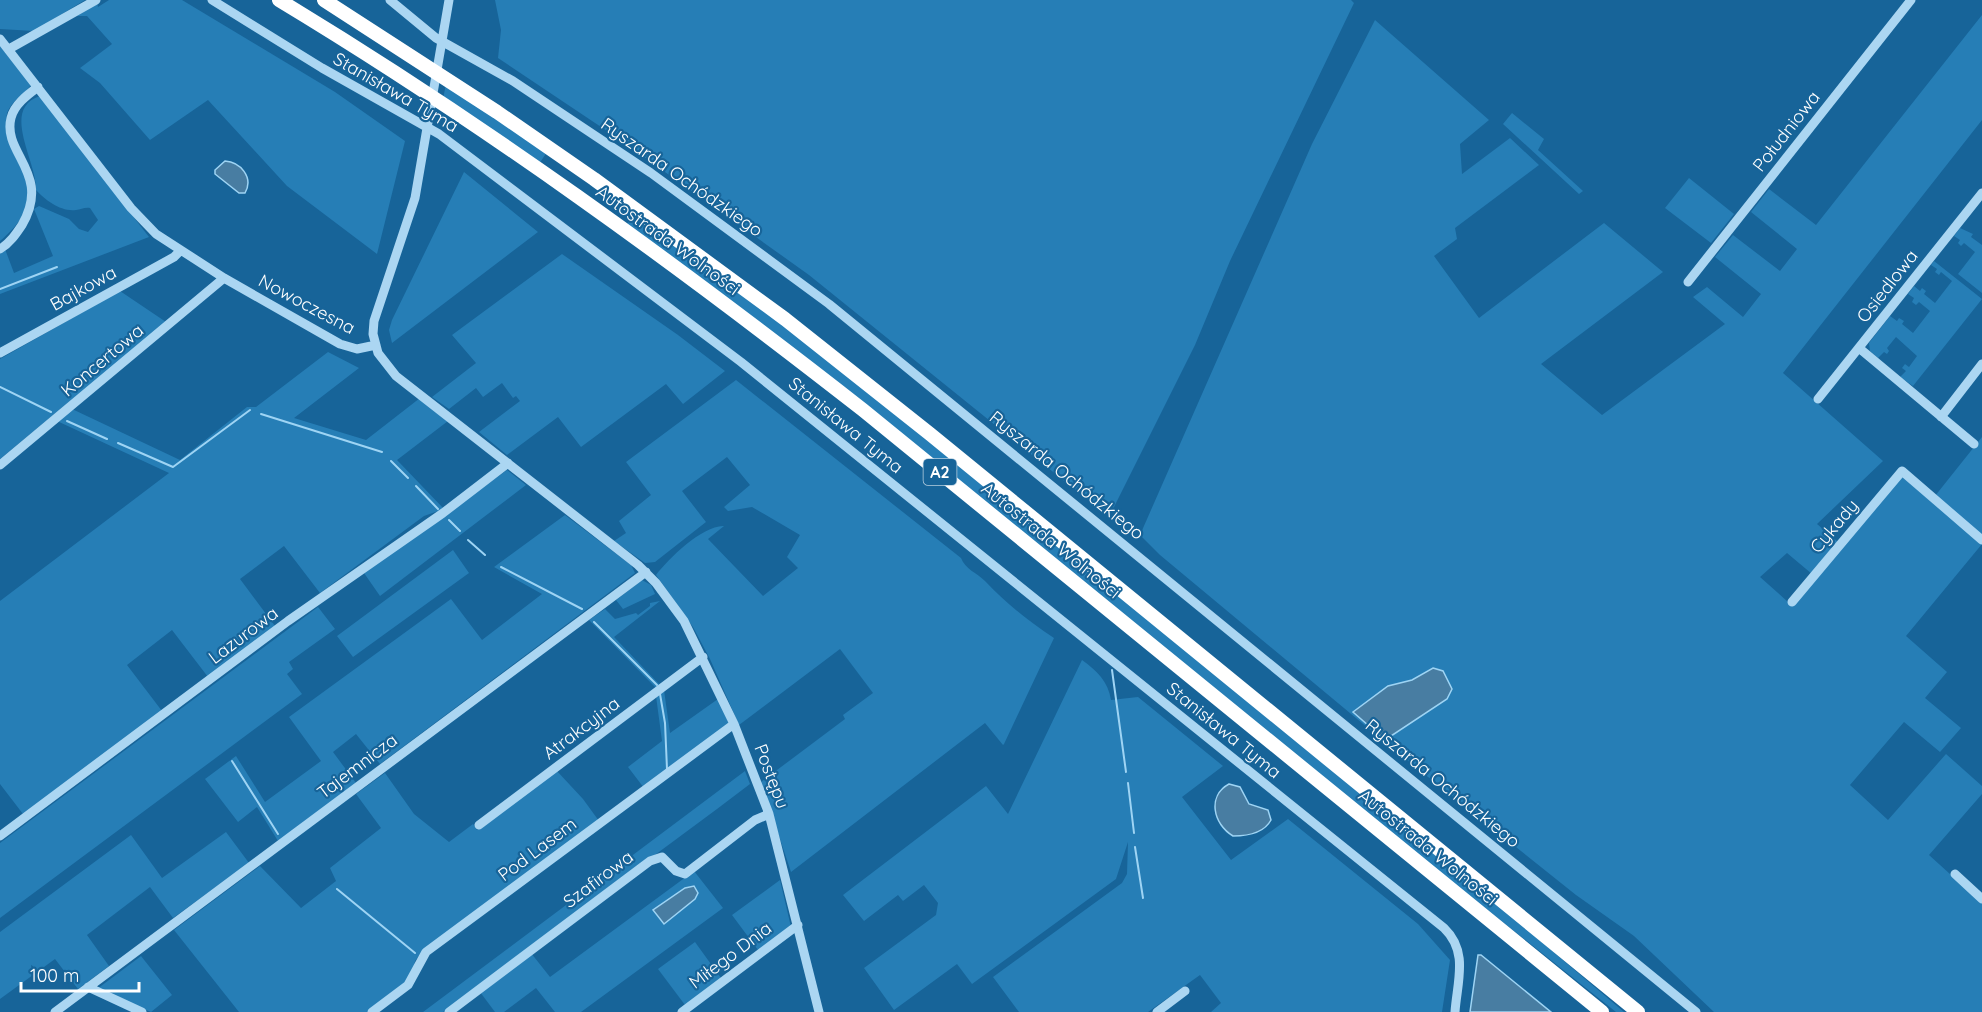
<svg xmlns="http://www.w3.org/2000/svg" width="1982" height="1012" font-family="Quicksand,sans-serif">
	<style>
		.green { fill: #267eb6 }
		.water { fill: #487da2; stroke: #9ed4f4; stroke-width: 1.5 }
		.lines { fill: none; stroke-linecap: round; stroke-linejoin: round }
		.stream { stroke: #9ed4f4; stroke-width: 2 }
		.minor { stroke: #abd6f2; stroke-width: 9 }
		.highway { stroke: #fff; stroke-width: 14 }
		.labels { text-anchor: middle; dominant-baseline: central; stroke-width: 4.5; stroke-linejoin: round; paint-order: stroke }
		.shield { fill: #176499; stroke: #b9d0e0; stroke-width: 1.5 }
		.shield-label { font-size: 16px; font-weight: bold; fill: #fff }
		.street-label { font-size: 18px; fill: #fff; stroke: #176499 }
	</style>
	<rect width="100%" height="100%" fill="#176499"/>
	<path class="green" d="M 0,0 L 85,0 L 34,31 L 0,29 Z
		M 109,0 L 182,0 L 335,92 L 405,141 L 377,254 L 287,186 L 208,100 L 150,140 L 100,83 L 80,68 L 112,44 L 87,16 L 77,16 L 97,3 L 98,7 Z
		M 495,0 L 1351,0 L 1354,3 L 1230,261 L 1195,345 L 1109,517 L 809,275 L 616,137 L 498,58 L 501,30 Z
		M 1982,15 L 1982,120 L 1783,373 L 1883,461 L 1817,524 L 1838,542 L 1812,574 L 1787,553 L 1760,577 L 1788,602 L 1901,476 L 1982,544 L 1906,636 L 1947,672 L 1925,698 L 1961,728 L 1940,752 L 1904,722 L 1850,785 L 1888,820 L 1946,754 L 1982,786 L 1982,794 L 1929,855 L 1982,903 L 1982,1012 L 1714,1012 L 1634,936 L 1576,895 L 1398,753 L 1160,555 L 1140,535 L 1312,144 L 1375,20 L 1489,120 L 1460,144 L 1462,174 L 1510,138 L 1539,165 L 1455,228 L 1457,239 L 1434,256 L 1479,318 L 1604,223 L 1663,272 L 1541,364 L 1602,415 L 1725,324 L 1693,297 L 1707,287 L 1743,317 L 1761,294 L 1715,257 L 1733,235 L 1780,271 L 1797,249 L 1751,212 L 1769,189 L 1816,225 Z
		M 0,46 L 31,85 C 23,96 12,100 7,113 C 0,156 64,188 0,241 Z
		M 446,84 L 547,152 L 539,164 L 443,99 Z
		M 40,96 L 149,237 L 0,294 L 0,252 L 5,249 L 14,273 L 53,256 L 34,209 L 39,206 L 69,219 L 79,229 L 88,232 L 98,220 L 90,208 C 84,207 81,210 76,210 C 61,212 45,200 36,190 C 37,161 0,109 40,96 Z
		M 1512,113 L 1544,139 L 1538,150 L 1583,191 L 1579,194 L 1503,124 Z
		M 464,172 L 538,232 L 392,343 L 389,330 L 392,320 Z
		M 1689,178 L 1734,214 L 1711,243 L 1665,208 Z
		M 635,214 L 809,344 L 1465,877 L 1624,1012 L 1616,1012 L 626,225 Z
		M 1960,228 L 1973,234 L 1971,237 L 1982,245 L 1982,293 L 1958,274 L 1975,252 L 1964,243 L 1961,246 L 1958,243 L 1960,240 L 1954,236 Z
		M 562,254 L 678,335 L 725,371 L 683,404 L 666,384 L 581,447 L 558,417 L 507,455 L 479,432 L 520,401 L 516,396 L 513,398 L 502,383 L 483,397 L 476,388 L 449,409 L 432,397 L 476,363 L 452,335 Z
		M 1934,261 L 1982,299 L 1913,386 L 1900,377 L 1906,371 L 1902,368 L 1905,364 L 1909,367 L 1917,356 L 1896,337 L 1887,348 L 1889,351 L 1887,354 L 1884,352 L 1878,358 L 1870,351 L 1869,343 L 1890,316 L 1897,321 L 1899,318 L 1904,321 L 1902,324 L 1913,333 L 1930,311 L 1919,302 L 1916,305 L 1912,302 L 1914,298 L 1908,294 L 1914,286 L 1920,291 L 1922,288 L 1926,291 L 1924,294 L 1935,303 L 1952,281 L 1941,272 L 1939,275 L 1935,272 L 1937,269 L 1931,265 Z
		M 120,291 L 166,322 L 0,459 L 0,359 Z
		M 328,352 L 359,368 L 294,418 L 366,440 L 420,398 L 448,421 L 397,460 L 444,509 L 424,516 L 320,593 L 284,546 L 240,579 L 275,626 L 208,677 L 172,630 L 127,665 L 162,711 L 23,814 L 0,784 L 0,601 L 169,473 L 57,421 L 72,409 L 180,460 L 247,407 L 256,407 Z
		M 736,380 L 961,558 C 965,569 977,573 985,581 C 1006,603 1028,621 1054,638 L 1004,744 L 1003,745 L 985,723 L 791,872 L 761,782 L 845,719 L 843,715 L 873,693 L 840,649 L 739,725 L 710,659 L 693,627 L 656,575 C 668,559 703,525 724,526 L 708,539 L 763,596 L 798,568 L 787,557 L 800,535 L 752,507 L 728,511 L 724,507 L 750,485 L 727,457 L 682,491 L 706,522 L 655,562 L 645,563 L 614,541 L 626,533 L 619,521 L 651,495 L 626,462 Z
		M 1982,437 L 1982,538 L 1935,496 Z
		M 507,470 L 526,485 L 380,596 L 364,573 Z
		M 565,515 L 631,565 L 635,573 L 380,764 L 356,734 L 333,752 L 356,783 L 278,841 L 257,807 L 238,822 L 205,779 L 236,756 L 265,802 L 321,761 L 289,717 L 451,599 L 482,640 L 542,594 L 494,567 Z
		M 453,550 L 469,573 L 353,657 L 337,636 Z
		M 642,580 L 651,585 L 655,594 L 623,609 L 616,600 Z
		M 660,601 L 614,637 L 660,685 L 656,688 L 589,620 L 605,609 L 615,619 L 636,613 L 638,615 L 650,606 L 650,603 Z
		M 318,607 L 335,629 L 289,662 L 293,669 L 287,674 L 302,694 L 0,918 L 0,843 Z
		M 1082,660 C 1097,671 1108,681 1111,700 L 1138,697 L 1223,766 L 1182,797 L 1231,860 L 1288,819 L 1418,924 L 1450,960 L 1442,1012 L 1211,1012 L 1221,1003 L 1200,975 L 1148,1012 L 1019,1012 L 993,977 L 1122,883 L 1127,874 L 1128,842 L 1116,879 L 972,984 L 957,964 L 894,1010 L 864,968 L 936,915 L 938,903 L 924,885 L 903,901 L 898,895 L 864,921 L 843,895 L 986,786 L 1008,814 Z
		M 664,690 L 670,733 L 718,699 L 729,724 L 644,788 L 628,767 L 662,741 L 656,696 Z
		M 556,770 L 583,799 L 599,821 L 421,953 L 415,961 L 412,976 L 406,983 L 367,1012 L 239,1012 L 174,930 L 260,866 L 301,908 L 336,881 L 330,868 L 381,828 L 356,794 L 385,773 L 414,814 L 449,842 L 473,824 L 477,830 Z
		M 745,771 L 750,784 L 717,809 L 443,1012 L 423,1012 Z
		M 226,832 L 249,863 L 173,918 L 150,887 L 87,935 L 109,966 L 78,989 L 55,959 L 0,999 L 0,932 L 131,835 L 162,878 Z
		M 694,871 L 723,908 L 581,1012 L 555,1012 L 536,988 L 504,1012 L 495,1012 L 480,992 L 531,953 L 550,977 Z
		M 780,880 L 791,927 L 758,950 L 732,915 Z
		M 695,942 L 721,978 L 685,1005 L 658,969 Z
		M 141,956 L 172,995 L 151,1012 L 97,989 Z"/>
	<path class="water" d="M 225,161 C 240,162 254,177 245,193 L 239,193 L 215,174 L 215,170 Z
		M 1433,668 L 1443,671 L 1452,689 L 1447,699 L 1385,740 L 1353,712 L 1388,686 L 1412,680 Z
		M 1229,784 L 1240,787 L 1249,804 L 1268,810 L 1271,820 C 1264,833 1247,836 1233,836 C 1213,824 1207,796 1229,784 Z
		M 694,886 L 698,893 L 695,899 L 664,924 L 653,910 L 685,888 Z
		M 1478,955 L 1481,955 L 1551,1012 L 1470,1012 Z"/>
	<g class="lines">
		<path class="stream" d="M 0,289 L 57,267
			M 0,387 L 51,412
			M 261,414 L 382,452
			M 67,421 L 107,439
			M 118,443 L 173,467 L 250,410
			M 391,461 L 408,478
			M 416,486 L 438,509
			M 449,520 L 460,531
			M 468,540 L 485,555
			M 501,567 L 582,609
			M 594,622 L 657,685
			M 1112,670 L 1126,772
			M 660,694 L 665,723 L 667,769
			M 232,761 L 278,834
			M 1128,783 L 1134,833
			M 1135,847 L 1143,898
			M 337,889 L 415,953"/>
		<path class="minor" d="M 212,0 L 322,68 L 439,134 L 741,362 L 1444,928 C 1469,952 1457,982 1455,1012
			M 390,0 L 436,38 L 513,81 L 651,173 L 829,304 L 1696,1012
			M 449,0 L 415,198 L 374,321 L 373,334 L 378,353 L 396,376 L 638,565 L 656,583 L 684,621 L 734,724 L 769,814 L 819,1012
			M 0,39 L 131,208 L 156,234 L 224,278 L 340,344 L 357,349 L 376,345
			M 9,49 L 96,0
			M 0,249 C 10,243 16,234 22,225 C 52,173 2,154 11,118 C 14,105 27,95 38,87
			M 1688,282 L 1911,0
			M 1859,348 L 1974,444
			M 0,353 L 174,257 L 180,251
			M 1818,399 L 1982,193
			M 1941,417 L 1982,364
			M 0,465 L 224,278
			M 1792,602 L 1902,471 L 1982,540
			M 479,825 L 703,657
			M 0,836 L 288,621 L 443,513 L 508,463
			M 1955,874 L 1982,899
			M 88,987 L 142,1012
			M 55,1012 L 646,572
			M 372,1012 L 408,985 L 426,952 L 734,724
			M 449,1012 L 650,861 L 662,857 L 676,871 L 685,874 L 755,820 L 769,814
			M 682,1012 L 798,925
			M 1157,1012 L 1185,991"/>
		<path class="highway" d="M 279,0 C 483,123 675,263 863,410 L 1602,1012
			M 324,0 L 497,112 L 594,179 L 785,319 L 930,434 L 1638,1012"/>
	</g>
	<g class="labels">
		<rect class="shield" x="923.5" y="459" width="33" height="26" rx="4.5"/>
		<g class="shield-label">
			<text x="940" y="472">A2</text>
		</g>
		<g class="street-label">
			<text transform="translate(396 92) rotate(30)">Stanisława Tyma</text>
			<text transform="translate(1786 131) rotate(-52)">Południowa</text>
			<text transform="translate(682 177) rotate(35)">Ryszarda Ochódzkiego</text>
			<text transform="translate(668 240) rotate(36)">Autostrada Wolności</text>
			<text transform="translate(1887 286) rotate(-52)">Osiedlowa</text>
			<text transform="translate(83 288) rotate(-29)">Bajkowa</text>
			<text transform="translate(307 304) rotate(28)">Nowoczesna</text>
			<text transform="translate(102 360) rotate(-40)">Koncertowa</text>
			<text transform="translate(846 425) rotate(39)">Stanisława Tyma</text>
			<text transform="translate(1067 475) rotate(39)">Ryszarda Ochódzkiego</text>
			<text transform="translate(1834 526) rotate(-50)">Cykady</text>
			<text transform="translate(1051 540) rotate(39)">Autostrada Wolności</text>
			<text transform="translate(243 635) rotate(-37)">Lazurowa</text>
			<text transform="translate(581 728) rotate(-37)">Atrakcyjna</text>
			<text transform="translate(1224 730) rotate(39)">Stanisława Tyma</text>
			<text transform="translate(357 766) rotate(-37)">Tajemnicza</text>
			<text transform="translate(772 776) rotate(69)">Postępu</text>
			<text transform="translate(1443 783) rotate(39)">Ryszarda Ochódzkiego</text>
			<text transform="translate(1428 847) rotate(39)">Autostrada Wolności</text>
			<text transform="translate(537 849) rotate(-37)">Pod Lasem</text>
			<text transform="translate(598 879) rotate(-37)">Szafirowa</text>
			<text transform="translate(730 955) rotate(-37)">Miłego Dnia</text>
		</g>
	</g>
	<path d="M21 982v9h118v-9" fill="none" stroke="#ffffff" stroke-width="3"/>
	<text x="30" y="982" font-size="18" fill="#ffffff" stroke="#176499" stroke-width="4.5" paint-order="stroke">100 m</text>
</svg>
